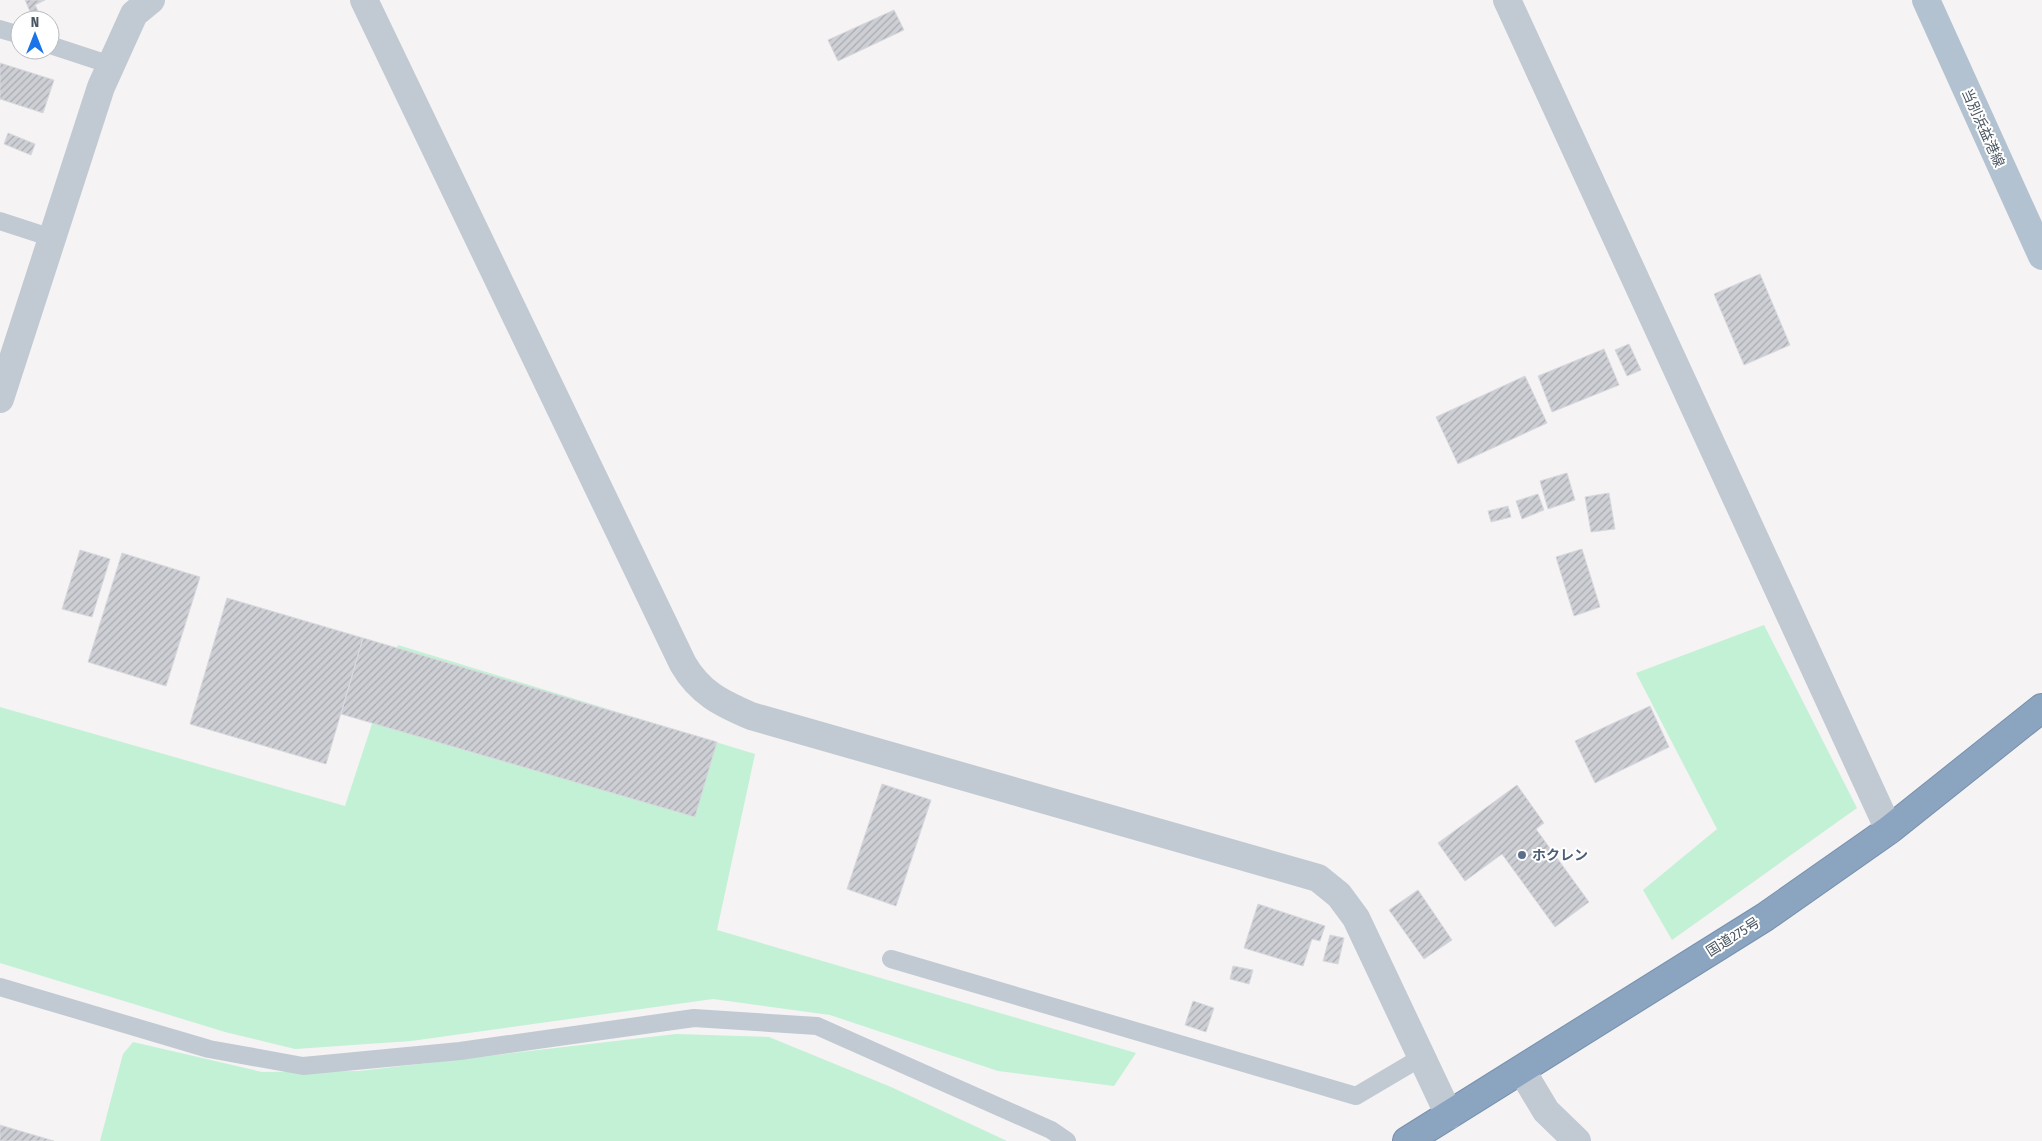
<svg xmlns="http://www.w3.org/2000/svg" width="2042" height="1141" font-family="'Fira Sans Condensed','Noto Sans JP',sans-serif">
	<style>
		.grass { fill: #c3f1d5 }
		.building { fill: url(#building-hatch); stroke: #d7d9de }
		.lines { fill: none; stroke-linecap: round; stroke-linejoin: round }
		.highway-casing { stroke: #7690ad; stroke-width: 30 }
		.lane { stroke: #c1cad2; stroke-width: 18 }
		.street { stroke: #c1cad2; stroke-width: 28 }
		.primary { stroke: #b3c2d1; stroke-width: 28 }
		.highway { stroke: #8ba5c1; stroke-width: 28 }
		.service-dot { fill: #5c6f8a; stroke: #fff; stroke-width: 2 }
		.labels { text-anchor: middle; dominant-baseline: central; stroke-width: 4; stroke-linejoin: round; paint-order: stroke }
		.street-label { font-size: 14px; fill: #4a5661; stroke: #fff }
		.service-label { font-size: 14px; font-weight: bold; fill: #4e5e75; stroke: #fff; text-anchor: start }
	</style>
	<defs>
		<pattern id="building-hatch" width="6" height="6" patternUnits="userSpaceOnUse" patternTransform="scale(1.25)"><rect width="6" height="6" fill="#cdcfd5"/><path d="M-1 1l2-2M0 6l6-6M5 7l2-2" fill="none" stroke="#a8abb0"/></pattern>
	</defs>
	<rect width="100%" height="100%" fill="#f5f3f3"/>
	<path class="grass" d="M 1764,625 L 1857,808 L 1672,940 L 1643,890 L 1717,829 L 1636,673 Z
		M 398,645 L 755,754 L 717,930 L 1136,1053 L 1114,1086 L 998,1071 L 830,1015 L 713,999 L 411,1041 L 295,1049 L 225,1032 L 0,963 L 0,707 L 345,806 Z
		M 676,1034 L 769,1037 L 891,1087 L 1007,1141 L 100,1141 L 123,1054 L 133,1042 L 262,1072 L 359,1071 Z"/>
	<path class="building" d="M 25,0 L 45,0 L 35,5 L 38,11 L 31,14 Z
		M 894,10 L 904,30 L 838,61 L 828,40 Z
		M 0,63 L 54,80 L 43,113 L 0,99 Z
		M 8,133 L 35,144 L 31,155 L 4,144 Z
		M 1760,274 L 1790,345 L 1744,365 L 1714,294 Z
		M 1629,344 L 1641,370 L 1627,376 L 1615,350 Z
		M 1604,349 L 1619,385 L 1552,412 L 1538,376 Z
		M 1525,376 L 1547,423 L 1458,464 L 1436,417 Z
		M 1567,473 L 1575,500 L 1548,509 L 1540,481 Z
		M 1609,493 L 1615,529 L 1591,532 L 1585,497 Z
		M 1538,494 L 1544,510 L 1522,519 L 1516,501 Z
		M 1508,506 L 1511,517 L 1491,522 L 1488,511 Z
		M 1582,549 L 1600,607 L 1574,616 L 1556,557 Z
		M 80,550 L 110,559 L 92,617 L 62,609 Z
		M 122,553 L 200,577 L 166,686 L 88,662 Z
		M 227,598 L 363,638 L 326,764 L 190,724 Z
		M 363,638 L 717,742 L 695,817 L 341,714 Z
		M 1650,706 L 1669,747 L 1595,783 L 1575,741 Z
		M 882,784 L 931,800 L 896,906 L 847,889 Z
		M 1517,785 L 1544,823 L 1536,829 L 1589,902 L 1555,927 L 1502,854 L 1465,881 L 1438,843 Z
		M 1418,890 L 1452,940 L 1424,959 L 1389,910 Z
		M 1258,904 L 1325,926 L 1320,941 L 1312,939 L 1303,966 L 1244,948 Z
		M 1330,935 L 1344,938 L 1338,964 L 1323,961 Z
		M 1233,966 L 1253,970 L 1249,984 L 1230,979 Z
		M 1193,1001 L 1214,1008 L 1206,1032 L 1185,1025 Z
		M 0,1125 L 54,1141 L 0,1141 Z"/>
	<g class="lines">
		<g class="highway-casing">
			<path id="highway" d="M 1407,1141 L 1765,917 L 1889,830 L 2042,708"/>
		</g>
		<path class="lane" d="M 0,29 L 20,35
			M 50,45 L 111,65
			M 0,221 L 52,238
			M 891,959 L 1356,1096 L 1422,1057
			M 0,987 L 209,1049 L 303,1066 L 460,1051 L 694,1018 L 817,1026 L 1051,1130 L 1067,1141"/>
		<path class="street" d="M 364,0 L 683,664 C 700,693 721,703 751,716 L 1318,878 L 1339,895 L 1356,918 L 1449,1115
			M 1507,0 L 1889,830
			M 0,399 L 101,87 L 134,14 L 151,0
			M 1522,1071 L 1546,1111 L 1577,1141"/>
		<path class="primary" d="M 1926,0 L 2042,256"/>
		<use href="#highway" class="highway"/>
	</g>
	<circle class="service-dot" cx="1522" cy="855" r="5"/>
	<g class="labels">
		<g class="street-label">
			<text transform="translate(1983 128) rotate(66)">当別浜益港線</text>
			<text transform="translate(1733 937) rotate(-32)">国道275号</text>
		</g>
		<g class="service-label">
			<text x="1532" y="855">ホクレン</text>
		</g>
	</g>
	<g transform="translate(35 35)"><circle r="24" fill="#ffffff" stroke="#b7bbc0"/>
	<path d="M0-4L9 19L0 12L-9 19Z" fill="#1a73e8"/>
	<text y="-8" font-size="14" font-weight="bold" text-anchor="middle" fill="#4a5661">N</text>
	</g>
</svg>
